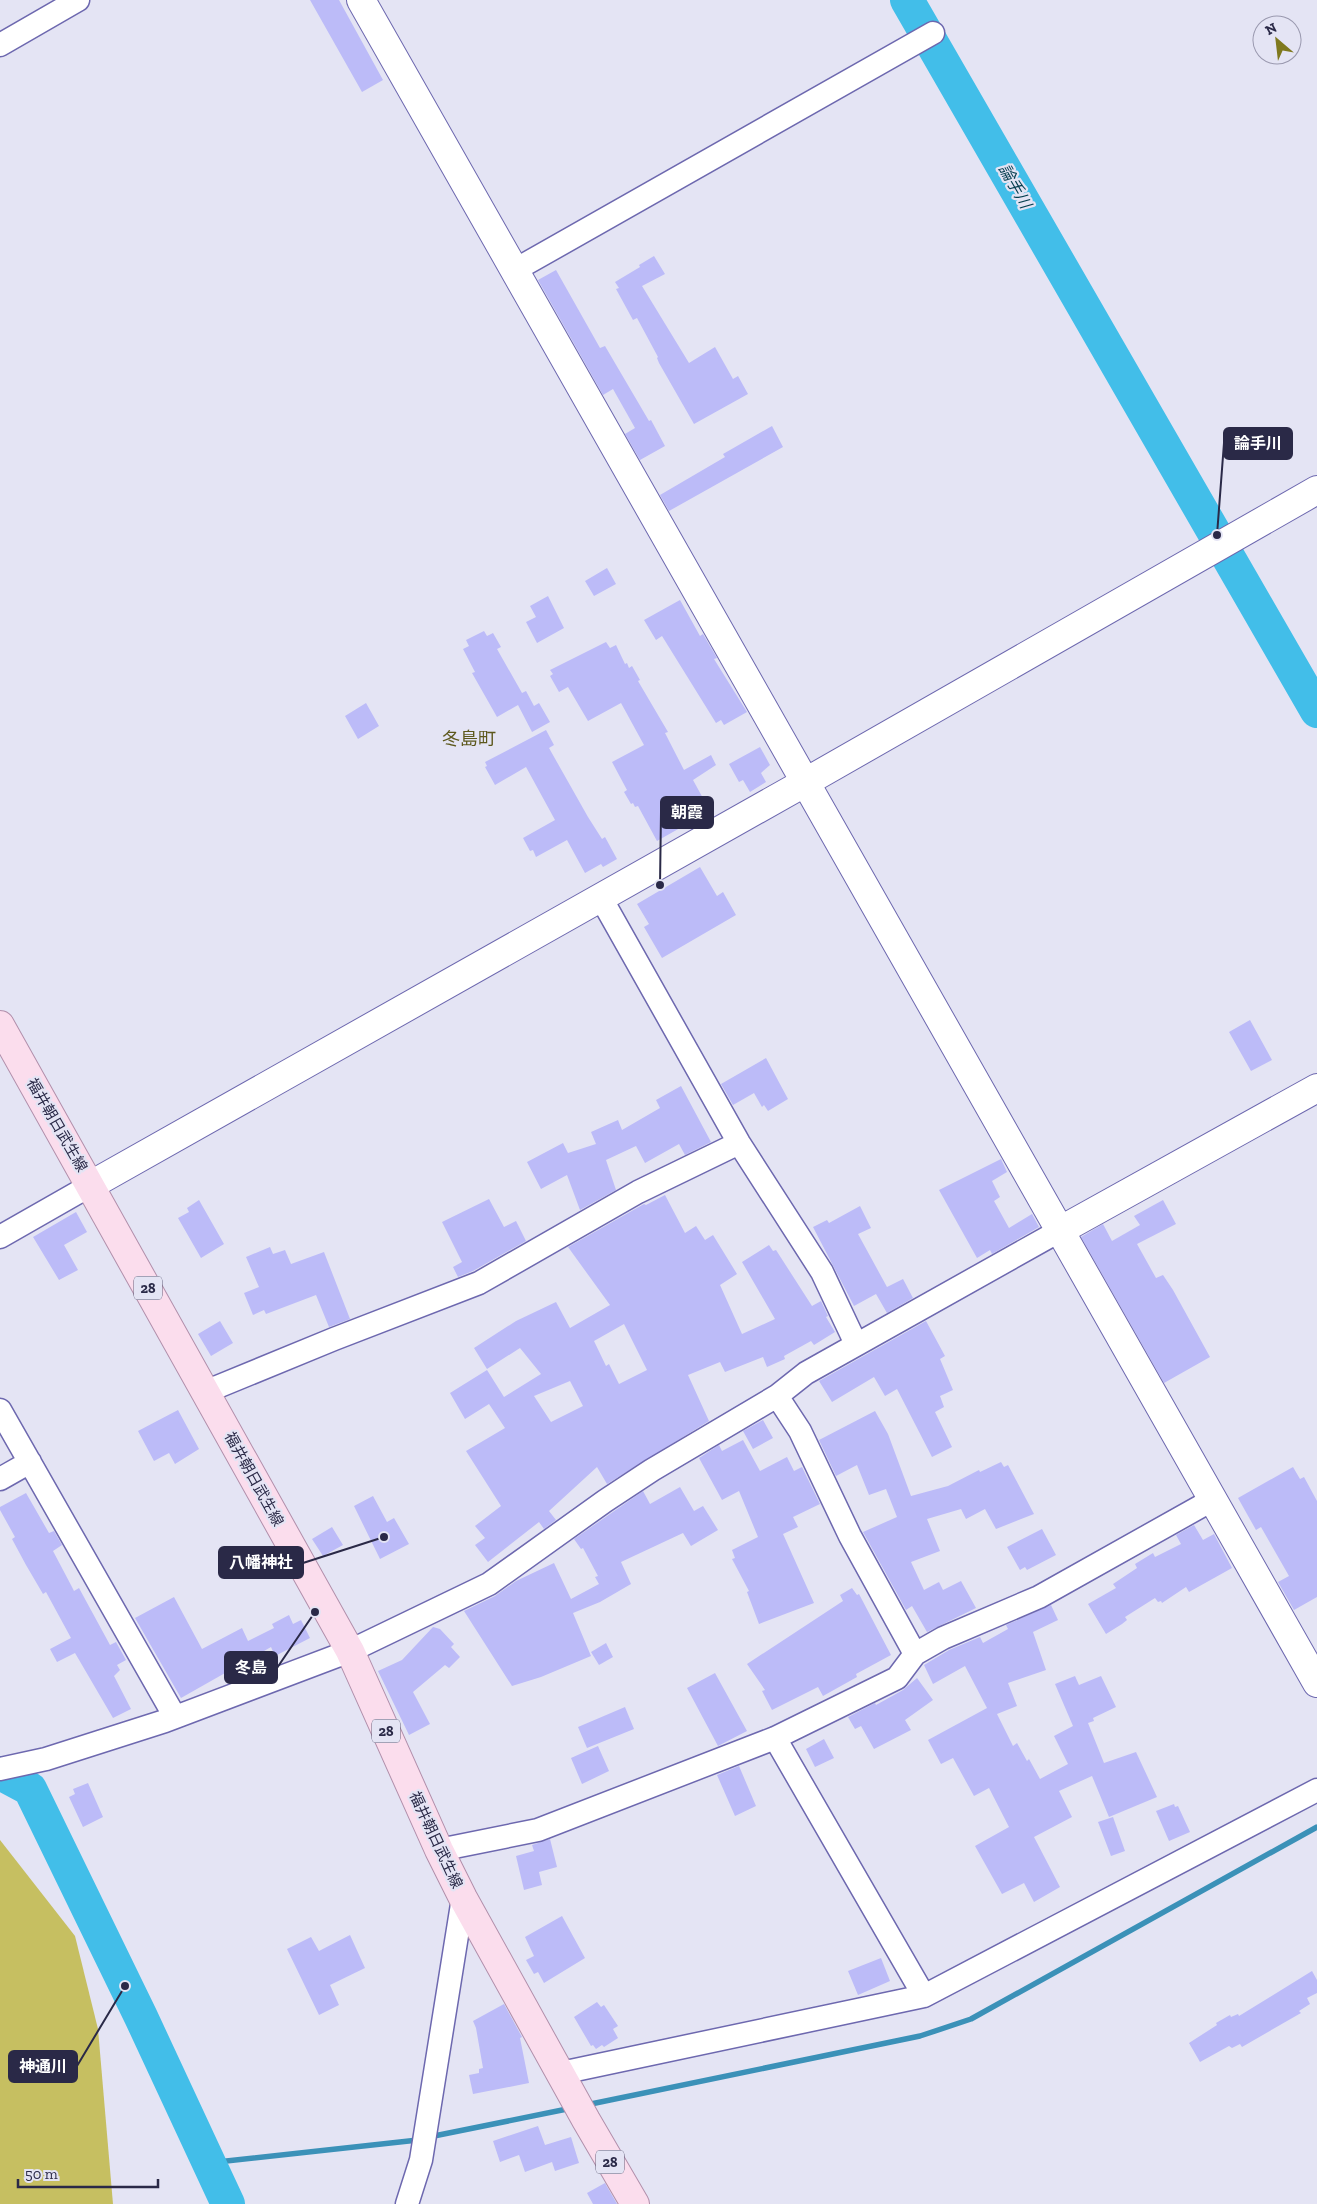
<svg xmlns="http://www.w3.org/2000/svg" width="1317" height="2204" font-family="'Zilla Slab','Noto Sans JP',serif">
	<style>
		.green { fill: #c6bf61 }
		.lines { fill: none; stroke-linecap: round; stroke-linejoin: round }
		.stream { stroke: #3b91b8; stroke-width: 5.5 }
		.river { stroke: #42bee9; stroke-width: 34 }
		.building { fill: #bcbbf8; fill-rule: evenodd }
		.minor-casing { stroke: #6d68af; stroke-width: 25 }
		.tertiary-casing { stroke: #6d68af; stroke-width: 30 }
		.primary-casing { stroke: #b18fab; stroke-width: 30 }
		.minor { stroke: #fff; stroke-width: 22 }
		.tertiary { stroke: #fff; stroke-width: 28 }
		.primary { stroke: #fbdded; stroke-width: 28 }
		.labels { text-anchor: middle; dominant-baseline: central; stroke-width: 4.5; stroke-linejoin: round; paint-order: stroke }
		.shield { fill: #e4e4f4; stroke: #62617b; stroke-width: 1 }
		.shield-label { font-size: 14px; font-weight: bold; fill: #2a2947 }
		.street-label { font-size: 15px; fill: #2a2947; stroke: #e4e4f4 }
		.water-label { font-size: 16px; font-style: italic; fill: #033c4d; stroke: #e4e4f4 }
		.quarter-label { font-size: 18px; fill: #5d581c; stroke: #e4e4f4 }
		.leader { fill: none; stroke: #2a2947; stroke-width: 2 }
		.callout-dot { fill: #2a2947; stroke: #e4e4f4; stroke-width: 2 }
		.callout { fill: #2a2947; stroke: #2a2947; stroke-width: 2 }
		.callout-label { font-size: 16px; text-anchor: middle; font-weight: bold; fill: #fff }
	</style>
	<rect width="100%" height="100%" fill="#e4e4f4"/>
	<path class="green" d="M 0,1840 L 75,1936 L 98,2029 L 113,2204 L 0,2204 Z"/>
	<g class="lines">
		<path class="stream" d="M 586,2105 L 920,2036 L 971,2019 L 1317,1827
			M 429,2137 L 572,2108
			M 208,2163 L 418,2140"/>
		<path class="river" d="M 907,0 L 1317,711
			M 0,1773 L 30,1789 L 141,2017 L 228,2204"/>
	</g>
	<path class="building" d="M 310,0 L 339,0 L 383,80 L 362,92 Z
		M 654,256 L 665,274 L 642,286 L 689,363 L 715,347 L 733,379 L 738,376 L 748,394 L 694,424 L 659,363 L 657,358 L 658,357 L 637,318 L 633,320 L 616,289 L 619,288 L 615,282 L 640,267 L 639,265 Z
		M 556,270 L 600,348 L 605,346 L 649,421 L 651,420 L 665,446 L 640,460 L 625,434 L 635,428 L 613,389 L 603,395 L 538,280 Z
		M 772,426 L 783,447 L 669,511 L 660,495 L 725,457 L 723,454 Z
		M 607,568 L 616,584 L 594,596 L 585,581 Z
		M 548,596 L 564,628 L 537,643 L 526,622 L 536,617 L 530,606 Z
		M 680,600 L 700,636 L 703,634 L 717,658 L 714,659 L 747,712 L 724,725 L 721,720 L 716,723 L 662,636 L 656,640 L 644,620 Z
		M 484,631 L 487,636 L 493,633 L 501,647 L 497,649 L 522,693 L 526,691 L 534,706 L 539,703 L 550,722 L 532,732 L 518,705 L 497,717 L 472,673 L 475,672 L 463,649 L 469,646 L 466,640 Z
		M 606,642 L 610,648 L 616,645 L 625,664 L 627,663 L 629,668 L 632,666 L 640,680 L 638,681 L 668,732 L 665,733 L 684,770 L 711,755 L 716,765 L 693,780 L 710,811 L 657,841 L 638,806 L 635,807 L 633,803 L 631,804 L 624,792 L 627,790 L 612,762 L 644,745 L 621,703 L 588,721 L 568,687 L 559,692 L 550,676 L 553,674 L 550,670 Z
		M 366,703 L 379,726 L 358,739 L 345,716 Z
		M 546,730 L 554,745 L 549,748 L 588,817 L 602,839 L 605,837 L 617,859 L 603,867 L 601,864 L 585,873 L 567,840 L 536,857 L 533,850 L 530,851 L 523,838 L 555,820 L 526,767 L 495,785 L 485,767 L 487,766 L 485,762 Z
		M 760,747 L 770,765 L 761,773 L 766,782 L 750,792 L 743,780 L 739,782 L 729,764 Z
		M 700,867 L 717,896 L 723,892 L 736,915 L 662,958 L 644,927 L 649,924 L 637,904 Z
		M 1250,1020 L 1272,1060 L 1251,1071 L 1229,1032 Z
		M 766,1058 L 788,1099 L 768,1111 L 764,1105 L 762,1107 L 754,1093 L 733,1105 L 721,1084 Z
		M 681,1086 L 711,1142 L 685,1155 L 679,1144 L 645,1163 L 636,1146 L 606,1160 L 616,1190 L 580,1210 L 567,1175 L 541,1189 L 527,1162 L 563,1143 L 568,1153 L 596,1144 L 591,1132 L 618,1120 L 622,1130 L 660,1108 L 656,1100 Z
		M 1001,1159 L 1007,1172 L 992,1181 L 1000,1197 L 994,1201 L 1009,1228 L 1032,1214 L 1039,1227 L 992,1254 L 990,1250 L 977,1258 L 939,1190 Z
		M 665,1195 L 685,1233 L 696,1226 L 705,1240 L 713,1235 L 737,1274 L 720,1285 L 742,1334 L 775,1319 L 742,1262 L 769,1245 L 773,1251 L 776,1250 L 812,1306 L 821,1301 L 828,1316 L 826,1317 L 835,1332 L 814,1345 L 811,1341 L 784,1356 L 785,1359 L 767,1367 L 763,1357 L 725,1372 L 720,1362 L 688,1375 L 709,1421 L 607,1484 L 597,1467 L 549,1511 L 556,1520 L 544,1529 L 539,1522 L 488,1562 L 475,1545 L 485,1538 L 475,1526 L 501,1506 L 466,1451 L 505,1428 L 489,1404 L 465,1419 L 450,1393 L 487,1370 L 504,1397 L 541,1374 L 520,1348 L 487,1369 L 474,1348 L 516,1321 L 556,1302 L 570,1328 L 610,1305 L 568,1247 L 644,1204 L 646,1205 ZM 624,1324 L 647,1370 L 619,1384 L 609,1364 L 606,1366 L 594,1341 ZM 570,1381 L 583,1406 L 551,1422 L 534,1396 Z
		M 489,1199 L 504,1227 L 516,1221 L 526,1241 L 473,1271 L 458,1277 L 453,1267 L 462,1262 L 442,1222 Z
		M 199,1200 L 224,1244 L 201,1258 L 178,1218 L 189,1212 L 187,1208 Z
		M 1163,1200 L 1176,1224 L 1137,1244 L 1156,1278 L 1163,1275 L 1173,1290 L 1210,1357 L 1164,1383 L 1081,1237 L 1103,1224 L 1112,1241 L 1140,1225 L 1134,1216 Z
		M 860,1206 L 871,1228 L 858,1234 L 887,1287 L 903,1279 L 913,1298 L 887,1313 L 876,1294 L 854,1306 L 813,1227 L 827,1220 L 829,1223 Z
		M 76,1212 L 87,1232 L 64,1245 L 78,1270 L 59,1280 L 33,1237 Z
		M 270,1247 L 273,1254 L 285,1250 L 291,1264 L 324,1252 L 350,1319 L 329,1327 L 316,1295 L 266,1314 L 264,1310 L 253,1315 L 244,1293 L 259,1287 L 246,1257 Z
		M 220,1321 L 233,1343 L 211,1356 L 198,1334 Z
		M 926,1321 L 945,1356 L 940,1359 L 953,1390 L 940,1396 L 944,1407 L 935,1412 L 952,1447 L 932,1457 L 897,1389 L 885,1396 L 874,1377 L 832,1402 L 819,1381 Z
		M 178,1410 L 199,1449 L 175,1464 L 169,1453 L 154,1461 L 138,1431 Z
		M 875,1411 L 888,1434 L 911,1496 L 948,1486 L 979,1470 L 980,1472 L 1001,1462 L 1004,1467 L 1008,1465 L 1034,1514 L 996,1529 L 985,1509 L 966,1519 L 961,1509 L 927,1519 L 940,1551 L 911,1562 L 924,1590 L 939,1582 L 943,1590 L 961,1581 L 976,1608 L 927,1632 L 912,1606 L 906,1610 L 863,1532 L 897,1517 L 886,1489 L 869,1495 L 857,1465 L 836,1476 L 819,1440 Z
		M 763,1420 L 773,1438 L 753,1449 L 743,1431 Z
		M 743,1440 L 760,1471 L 787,1457 L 794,1471 L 802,1467 L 820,1504 L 793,1517 L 798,1527 L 783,1534 L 814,1603 L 759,1624 L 747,1592 L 749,1591 L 732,1559 L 735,1558 L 732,1550 L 758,1537 L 739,1491 L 722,1500 L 699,1458 L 719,1445 L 722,1451 Z
		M 1293,1467 L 1300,1479 L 1304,1477 L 1317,1501 L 1317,1597 L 1294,1610 L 1278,1582 L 1289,1576 L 1261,1527 L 1256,1530 L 1238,1498 Z
		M 680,1487 L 694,1511 L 703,1506 L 718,1530 L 691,1546 L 683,1533 L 621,1562 L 631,1584 L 600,1602 L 573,1613 L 591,1656 L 541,1677 L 512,1686 L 464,1611 L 495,1596 L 516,1581 L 554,1563 L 571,1599 L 599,1584 L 595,1577 L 598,1576 L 583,1548 L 581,1549 L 574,1539 L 643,1491 L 650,1504 Z
		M 26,1493 L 49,1533 L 54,1531 L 62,1545 L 53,1551 L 72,1587 L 74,1591 L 79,1588 L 110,1645 L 116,1642 L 126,1660 L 117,1665 L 120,1670 L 114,1676 L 131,1709 L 113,1718 L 75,1653 L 57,1662 L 50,1649 L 71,1638 L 46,1592 L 43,1594 L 26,1565 L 12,1539 L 15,1537 L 0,1510 L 0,1507 Z
		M 373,1496 L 387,1522 L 394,1518 L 409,1544 L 380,1559 L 354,1506 Z
		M 1194,1525 L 1203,1540 L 1214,1534 L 1232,1568 L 1189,1592 L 1186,1587 L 1162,1603 L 1161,1601 L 1158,1602 L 1155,1598 L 1125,1617 L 1127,1620 L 1122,1624 L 1106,1634 L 1088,1604 L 1116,1588 L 1113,1584 L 1137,1568 L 1135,1564 L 1153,1553 L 1155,1557 L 1181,1544 L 1176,1535 Z
		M 332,1527 L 343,1545 L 323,1556 L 312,1539 Z
		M 1042,1529 L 1056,1555 L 1027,1570 L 1025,1567 L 1020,1570 L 1007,1547 Z
		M 852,1588 L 857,1595 L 859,1594 L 891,1655 L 856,1674 L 857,1677 L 823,1696 L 818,1687 L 772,1710 L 762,1691 L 765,1690 L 747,1664 L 843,1601 L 840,1595 Z
		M 174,1597 L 202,1649 L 242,1628 L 248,1641 L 274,1628 L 272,1624 L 289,1615 L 293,1624 L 301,1620 L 310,1638 L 275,1656 L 271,1647 L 181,1698 L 135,1618 Z
		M 1051,1605 L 1058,1620 L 1033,1632 L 1046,1670 L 1008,1683 L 1017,1706 L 997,1714 L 1013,1746 L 1017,1743 L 1027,1761 L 1029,1759 L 1040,1779 L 1068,1764 L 1054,1736 L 1073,1726 L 1055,1684 L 1075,1676 L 1079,1685 L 1101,1676 L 1116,1707 L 1093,1718 L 1094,1721 L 1088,1723 L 1104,1763 L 1136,1752 L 1157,1797 L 1109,1817 L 1092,1776 L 1059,1791 L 1072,1817 L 1034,1837 L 1060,1887 L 1034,1902 L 1024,1883 L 1002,1894 L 975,1846 L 1009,1827 L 989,1788 L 974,1796 L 953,1758 L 941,1764 L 928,1740 L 987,1708 L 965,1666 L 933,1684 L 924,1665 L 949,1650 L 980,1637 L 983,1643 L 1008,1629 L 1006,1625 Z
		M 433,1627 L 440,1629 L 454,1644 L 451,1647 L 460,1657 L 449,1668 L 445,1665 L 413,1692 L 430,1724 L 409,1735 L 378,1671 L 402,1660 Z
		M 606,1643 L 613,1657 L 599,1665 L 591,1652 Z
		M 715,1673 L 747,1731 L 718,1746 L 687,1688 Z
		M 917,1678 L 933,1700 L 905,1720 L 911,1730 L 874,1749 L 861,1726 L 855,1729 L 848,1717 L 875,1703 L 876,1705 L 903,1690 Z
		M 625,1707 L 634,1729 L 587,1748 L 578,1727 Z
		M 824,1739 L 834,1758 L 815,1767 L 806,1749 Z
		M 598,1746 L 609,1771 L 582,1784 L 571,1758 Z
		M 739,1766 L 756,1806 L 735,1816 L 717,1775 Z
		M 88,1783 L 103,1817 L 83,1827 L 69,1797 L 75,1794 L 73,1789 Z
		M 1174,1804 L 1175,1807 L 1178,1806 L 1190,1832 L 1169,1841 L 1156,1811 Z
		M 1113,1817 L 1125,1851 L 1111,1856 L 1098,1822 Z
		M 550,1839 L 557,1867 L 539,1872 L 542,1885 L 524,1890 L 516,1856 L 534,1851 L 532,1845 Z
		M 562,1916 L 585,1958 L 544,1983 L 538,1972 L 534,1974 L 526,1960 L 534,1956 L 525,1937 Z
		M 350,1935 L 365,1968 L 330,1985 L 339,2005 L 319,2015 L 287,1949 L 311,1937 L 319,1951 Z
		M 881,1958 L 890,1981 L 858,1995 L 848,1971 Z
		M 1312,1971 L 1317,1980 L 1317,1993 L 1307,1998 L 1310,2004 L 1299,2011 L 1301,2013 L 1242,2047 L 1240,2044 L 1232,2048 L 1229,2046 L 1200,2062 L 1189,2043 L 1217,2025 L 1216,2023 L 1230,2015 L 1231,2017 L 1238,2014 L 1239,2016 Z
		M 597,2002 L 601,2007 L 604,2005 L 618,2026 L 613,2029 L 618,2038 L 604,2047 L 602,2045 L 596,2049 L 593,2045 L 591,2046 L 574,2017 Z
		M 504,2004 L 522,2037 L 520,2038 L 529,2083 L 473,2094 L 469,2075 L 479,2073 L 479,2069 L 483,2068 L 476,2028 L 473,2021 Z
		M 538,2126 L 545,2145 L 571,2137 L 579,2163 L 555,2171 L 552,2162 L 525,2172 L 519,2155 L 500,2162 L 493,2141 Z
		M 605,2183 L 617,2204 L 593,2204 L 587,2193 Z"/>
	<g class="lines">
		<g class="minor-casing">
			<path id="minor" d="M 0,45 L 78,0
				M 515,270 L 933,33
				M 601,898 L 739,1143 L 822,1272 L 856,1344
				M 0,1237 L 91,1185
				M 205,1392 L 334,1339 L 479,1283 L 638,1192 L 739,1143
				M 777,1396 L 800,1431 L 850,1536 L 915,1654
				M 0,1410 L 175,1717
				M 0,1479 L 30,1462
				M 775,1738 L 924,1996
				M 0,1769 L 46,1759 L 165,1721 L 350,1651 L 489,1584 L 605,1501 L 652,1470 L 777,1396 L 806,1373 L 1061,1230
				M 439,1850 L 538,1830 L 775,1738 L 897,1678 L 915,1654 L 943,1638 L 1039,1597 L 1212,1500
				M 561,2073 L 924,1996 L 1317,1790
				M 407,2204 L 421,2160 L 463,1898"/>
		</g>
		<g class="tertiary-casing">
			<path id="tertiary" d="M 361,0 L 1317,1683
				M 91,1185 L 804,783 L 1317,490
				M 1061,1230 L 1317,1088"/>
		</g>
		<g class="primary-casing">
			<path id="primary" d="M 0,1025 L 350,1651 L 439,1850 L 463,1898 L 586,2120 L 635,2204"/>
		</g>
		<use href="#minor" class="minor"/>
		<use href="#tertiary" class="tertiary"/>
		<use href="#primary" class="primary"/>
	</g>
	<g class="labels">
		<g class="shield">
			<rect x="134" y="1276.5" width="28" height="23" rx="4"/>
			<rect x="372" y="1719.5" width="28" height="23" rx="4"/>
			<rect x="596" y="2150.5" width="28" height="23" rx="4"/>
		</g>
		<g class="shield-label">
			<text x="148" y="1288">28</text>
			<text x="386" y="1731">28</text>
			<text x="610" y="2162">28</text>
		</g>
		<g class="street-label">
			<text transform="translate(57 1125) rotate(60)">福井朝日武生線</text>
			<text transform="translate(254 1479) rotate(61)">福井朝日武生線</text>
			<text transform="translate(436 1840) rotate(65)">福井朝日武生線</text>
		</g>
		<g class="water-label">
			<text transform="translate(1015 186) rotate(60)">論手川</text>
		</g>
		<g class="quarter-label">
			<text x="469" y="739">冬島町</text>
		</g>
	</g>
	<path class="leader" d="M1217 535L1224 443M660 885L661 812M384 1537L303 1563M315 1612L277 1668M125 1986L77 2066"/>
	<g class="callout-dot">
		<circle cx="1217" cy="535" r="5"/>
		<circle cx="660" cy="885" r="5"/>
		<circle cx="384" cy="1537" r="5"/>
		<circle cx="315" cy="1612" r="5"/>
		<circle cx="125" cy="1986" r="5"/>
	</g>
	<g class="callout">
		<rect x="1224" y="428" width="68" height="31" rx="5"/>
		<rect x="661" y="797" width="52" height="31" rx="5"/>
		<rect x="219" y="1547" width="84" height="31" rx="5"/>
		<rect x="225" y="1652" width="52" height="31" rx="5"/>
		<rect x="9" y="2051" width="68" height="31" rx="5"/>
	</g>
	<g class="callout-label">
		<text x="1258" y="449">論手川</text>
		<text x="687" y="818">朝霞</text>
		<text x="261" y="1568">八幡神社</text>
		<text x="251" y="1673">冬島</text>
		<text x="43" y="2072">神通川</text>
	</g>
	<g transform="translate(1277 40) rotate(332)"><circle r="24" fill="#e4e4f4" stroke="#9a99af"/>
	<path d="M0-4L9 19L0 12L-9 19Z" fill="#7f791e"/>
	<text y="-8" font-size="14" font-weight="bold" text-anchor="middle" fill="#2a2947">N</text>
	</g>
	<path d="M18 2179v8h140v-8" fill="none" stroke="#2a2947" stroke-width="2.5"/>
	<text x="25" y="2179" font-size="15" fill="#2a2947" stroke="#e4e4f4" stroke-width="4" paint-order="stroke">50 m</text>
</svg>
